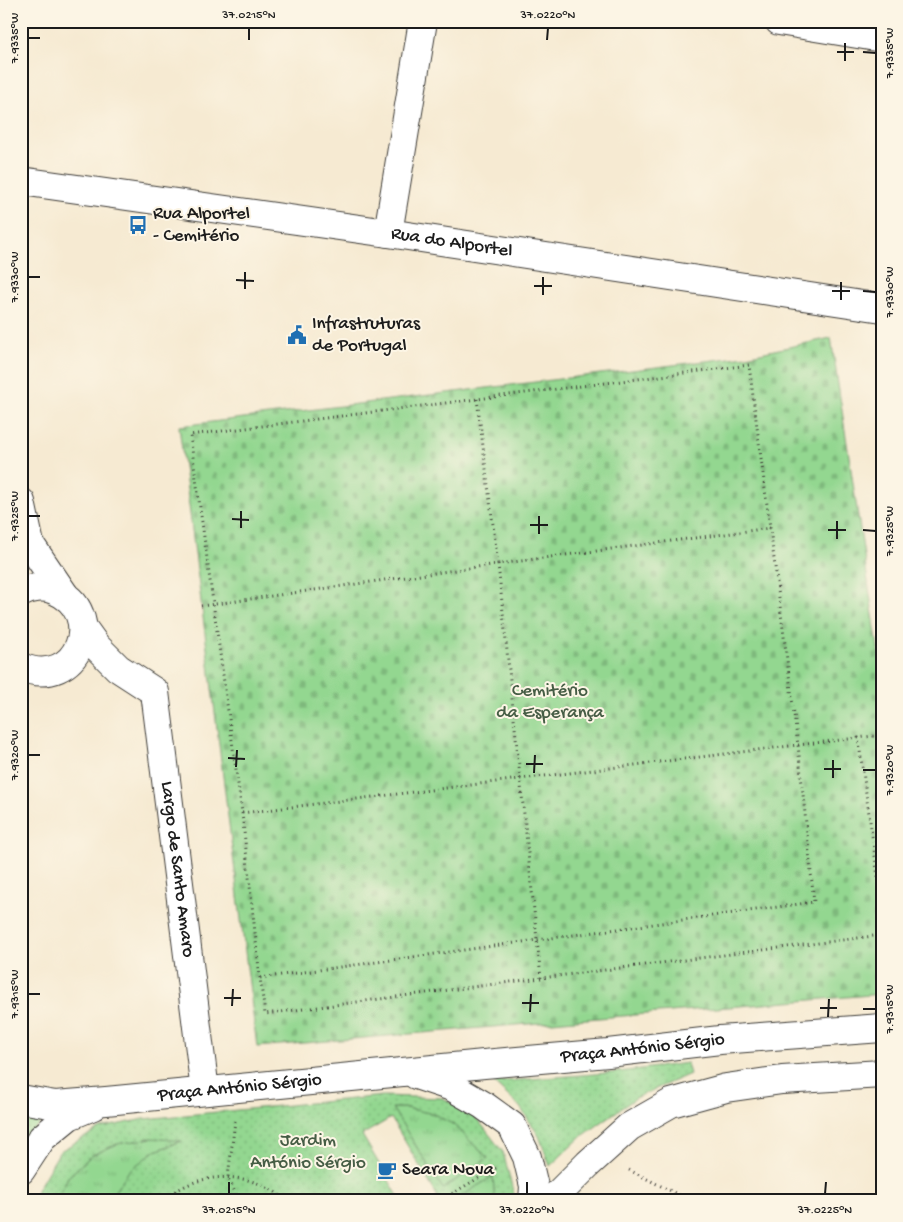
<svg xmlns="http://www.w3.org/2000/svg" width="903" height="1222" font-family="'Gochi Hand',sans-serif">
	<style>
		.grass { fill: url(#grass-tufts); stroke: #587a56 }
		.cemetery { fill: url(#cemetery-stones); stroke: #587a56 }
		.park { fill: url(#park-dots); stroke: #587a56; fill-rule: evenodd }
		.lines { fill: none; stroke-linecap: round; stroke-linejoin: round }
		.minor-casing { stroke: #3d3b37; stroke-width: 30 }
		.path { stroke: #3d3b37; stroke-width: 3; stroke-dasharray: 1 4; stroke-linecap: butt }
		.minor { stroke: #fff; stroke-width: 28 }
		.ticks { fill: none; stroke: #1c1c1c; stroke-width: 2 }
		.labels { text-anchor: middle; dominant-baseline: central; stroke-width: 4; stroke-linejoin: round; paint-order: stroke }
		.poi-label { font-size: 19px; fill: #1c1c1c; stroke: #fcf5e5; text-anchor: start }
		.street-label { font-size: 19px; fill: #1c1c1c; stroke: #fcf5e5 }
		.park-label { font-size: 19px; fill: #465d45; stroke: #fcf5e5 }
		.neatline { fill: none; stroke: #1c1c1c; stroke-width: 2 }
		.ticks-label { font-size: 12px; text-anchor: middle; fill: #1c1c1c }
	</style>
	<defs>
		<pattern id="grass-tufts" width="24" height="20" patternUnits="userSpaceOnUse" patternTransform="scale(1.25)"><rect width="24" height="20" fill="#93d790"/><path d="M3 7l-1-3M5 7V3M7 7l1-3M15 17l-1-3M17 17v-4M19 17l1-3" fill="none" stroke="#7eb87c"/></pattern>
		<pattern id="cemetery-stones" width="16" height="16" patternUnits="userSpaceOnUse" patternTransform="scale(1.25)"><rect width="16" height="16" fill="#93d790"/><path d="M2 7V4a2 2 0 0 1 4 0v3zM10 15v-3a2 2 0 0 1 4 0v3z" fill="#7eb87c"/></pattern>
		<pattern id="park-dots" width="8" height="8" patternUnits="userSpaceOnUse" patternTransform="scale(1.25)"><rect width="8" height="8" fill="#93d790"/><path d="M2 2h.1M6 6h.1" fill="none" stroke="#7eb87c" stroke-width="1.8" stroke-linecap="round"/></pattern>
	</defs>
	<rect width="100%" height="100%" fill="#fcf5e5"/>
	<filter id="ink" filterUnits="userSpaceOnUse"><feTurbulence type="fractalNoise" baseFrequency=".02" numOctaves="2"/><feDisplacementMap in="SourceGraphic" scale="10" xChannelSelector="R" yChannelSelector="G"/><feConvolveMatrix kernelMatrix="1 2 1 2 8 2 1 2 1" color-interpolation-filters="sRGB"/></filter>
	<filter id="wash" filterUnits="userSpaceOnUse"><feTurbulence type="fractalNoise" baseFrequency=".0096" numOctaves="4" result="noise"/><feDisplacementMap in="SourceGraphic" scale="20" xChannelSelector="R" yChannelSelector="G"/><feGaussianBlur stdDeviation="1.12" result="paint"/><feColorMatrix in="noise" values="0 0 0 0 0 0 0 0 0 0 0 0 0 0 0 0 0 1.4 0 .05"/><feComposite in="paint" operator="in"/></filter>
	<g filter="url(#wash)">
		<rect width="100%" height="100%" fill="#f6ead2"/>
		<path class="grass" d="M 392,1108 L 406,1108 L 434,1114 L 456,1126 L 471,1142 L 488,1158 L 443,1189 Z
			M 151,1138 L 183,1140 L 153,1152 L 129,1171 L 108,1201 L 56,1201 L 68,1177 L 92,1155 L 117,1144 Z
			M 493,1176 L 495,1201 L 454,1201 Z"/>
		<path class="cemetery" d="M 831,338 L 882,674 L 882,994 L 257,1047 L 179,426 L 746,356 Z"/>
		<path class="park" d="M 687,1063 L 690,1074 L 637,1097 L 581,1137 L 550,1166 L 539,1136 L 520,1107 L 493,1082 L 619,1072 Z
			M 383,1096 L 443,1098 L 478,1120 L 503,1152 L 514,1194 L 513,1201 L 495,1201 L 493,1176 L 454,1201 L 433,1201 L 438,1197 L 391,1118 L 362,1135 L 401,1201 L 249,1201 L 246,1199 L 246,1201 L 232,1201 L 230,1198 L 216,1198 L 206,1201 L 108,1201 L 129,1171 L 153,1152 L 182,1141 L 151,1138 L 117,1144 L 92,1155 L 68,1177 L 56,1201 L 36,1201 L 37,1190 L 60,1151 L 101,1128 L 144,1119 ZM 392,1108 L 406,1108 L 434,1114 L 456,1126 L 471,1142 L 488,1158 L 443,1189 Z
			M 21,1120 L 41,1122 L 21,1143 Z"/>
	</g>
	<g filter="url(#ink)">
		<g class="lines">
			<g class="minor-casing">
				<g id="minor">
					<path d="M 779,21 L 882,38"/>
					<path id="s1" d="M 21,181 L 388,233 L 882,308"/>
					<path d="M 388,233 L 423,21"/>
					<path d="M 21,502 L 30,544 L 64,594"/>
					<path d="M 21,593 C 31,587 44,586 54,590 C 108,612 78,691 21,667"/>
					<path id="s2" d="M 83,628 L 96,646 L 118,668 L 155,692 L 205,1091"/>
					<path d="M 416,1075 L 452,1087 L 483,1105 L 512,1126 L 527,1157 L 534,1186 L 533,1201"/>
					<path id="s3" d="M 21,1099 L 55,1105 L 106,1101 L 484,1064 L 608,1053 L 720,1040 L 882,1028"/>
					<path d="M 21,1170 L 42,1138 L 69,1116 L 93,1106"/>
					<path d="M 552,1201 L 558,1194 L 588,1164 L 629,1127 L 671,1103 L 726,1088 L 782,1080 L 882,1074"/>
				</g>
			</g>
			<path class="path" d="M 477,399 L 498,564 L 770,528
				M 201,606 L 498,564 L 541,978 L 882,935
				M 858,737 L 882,905
				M 242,813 L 260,978
				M 541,978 L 265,1014 L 260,978 L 814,902 L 798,745 L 749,365 L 190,435 L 242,813 L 798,745 L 882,735
				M 235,1121 L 228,1177 L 239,1201
				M 629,1170 L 691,1201
				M 164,1201 C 195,1169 255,1170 286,1201
				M 439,1201 L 496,1168"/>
			<use href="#minor" class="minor"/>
		</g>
	</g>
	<path class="ticks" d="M 28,38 L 40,38M 249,40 L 249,28M 547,40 L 548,28M 837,52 L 854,52M 863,52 L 876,53M 845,61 L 845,43M 28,277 L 40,277M 236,280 L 254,281M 534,286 L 552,286M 245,289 L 245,272M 832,291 L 850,291M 863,291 L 876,292M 543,295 L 543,277M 841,300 L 841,282M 28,516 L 40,516M 232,519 L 249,520M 530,525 L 548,525M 241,528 L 241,511M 828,530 L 846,530M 863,530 L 876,531M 539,534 L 539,516M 837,539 L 837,521M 28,755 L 40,755M 228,758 L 245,759M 526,764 L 543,764M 236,767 L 237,750M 824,769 L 841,769M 863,770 L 876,770M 534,773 L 535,755M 833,778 L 833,760M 28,994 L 40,994M 224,998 L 241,998M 522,1003 L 539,1003M 232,1006 L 233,989M 820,1008 L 837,1008M 863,1009 L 876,1009M 530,1012 L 531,994M 828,1017 L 829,999M 229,1194 L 229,1182M 527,1194 L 527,1182M 825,1194 L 826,1182"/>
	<defs>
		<g id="bus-bare" transform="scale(1.5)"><path d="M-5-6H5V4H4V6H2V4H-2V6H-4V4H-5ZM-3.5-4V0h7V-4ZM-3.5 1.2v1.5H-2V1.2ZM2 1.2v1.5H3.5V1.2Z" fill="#1f6fb2" stroke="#fcf5e5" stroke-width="2.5" paint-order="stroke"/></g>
		<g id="civic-bare" transform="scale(1.5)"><path d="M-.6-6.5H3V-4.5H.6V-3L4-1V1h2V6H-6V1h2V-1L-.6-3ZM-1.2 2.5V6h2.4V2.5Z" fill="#1f6fb2" stroke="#fcf5e5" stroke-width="2.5" paint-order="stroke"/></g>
		<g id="cafe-bare" transform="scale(1.5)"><path d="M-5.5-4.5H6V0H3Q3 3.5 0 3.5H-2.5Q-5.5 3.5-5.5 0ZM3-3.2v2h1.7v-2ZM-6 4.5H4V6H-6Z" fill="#1f6fb2" stroke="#fcf5e5" stroke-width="2.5" paint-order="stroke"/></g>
	</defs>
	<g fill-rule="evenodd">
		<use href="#bus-bare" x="138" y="225"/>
		<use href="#civic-bare" x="297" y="335"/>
		<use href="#cafe-bare" x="387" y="1170"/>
	</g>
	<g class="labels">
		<g class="poi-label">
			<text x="153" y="214">Rua Alportel<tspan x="153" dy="22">- Cemitério</tspan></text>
			<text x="312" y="324">Infrastruturas<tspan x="312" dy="22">de Portugal</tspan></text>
			<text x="402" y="1170">Seara Nova</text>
		</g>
		<g class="street-label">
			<text stroke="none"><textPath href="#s1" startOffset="435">Rua do Alportel</textPath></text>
			<text stroke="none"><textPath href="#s2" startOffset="276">Largo de Santo Amaro</textPath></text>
			<text stroke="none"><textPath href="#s3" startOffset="625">Praça António Sérgio</textPath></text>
			<text stroke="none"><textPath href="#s3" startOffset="220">Praça António Sérgio</textPath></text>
		</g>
		<g class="park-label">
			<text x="550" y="691">Cemitério<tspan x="550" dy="22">da Esperança</tspan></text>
			<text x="308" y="1141">Jardim<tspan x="308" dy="22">António Sérgio</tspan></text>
		</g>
	</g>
	<rect width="903" height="1222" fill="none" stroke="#fcf5e5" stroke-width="55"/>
	<rect x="28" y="28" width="848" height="1166" class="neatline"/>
	<g class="ticks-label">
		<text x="249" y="18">37.0215°N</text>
		<text x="548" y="18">37.0220°N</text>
		<text transform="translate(14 38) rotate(-90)" y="4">7.9335°W</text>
		<text transform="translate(889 53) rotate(-90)" y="4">7.9335°W</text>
		<text transform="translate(14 277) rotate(-90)" y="4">7.9330°W</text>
		<text transform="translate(889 292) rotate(-90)" y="4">7.9330°W</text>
		<text transform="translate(14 516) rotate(-90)" y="4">7.9325°W</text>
		<text transform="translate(889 531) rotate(-90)" y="4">7.9325°W</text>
		<text transform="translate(14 755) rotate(-90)" y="4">7.9320°W</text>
		<text transform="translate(889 770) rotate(-90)" y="4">7.9320°W</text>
		<text transform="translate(14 994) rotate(-90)" y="4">7.9315°W</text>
		<text transform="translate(889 1009) rotate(-90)" y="4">7.9315°W</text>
		<text x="229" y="1213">37.0215°N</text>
		<text x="527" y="1213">37.0220°N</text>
		<text x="825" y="1213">37.0225°N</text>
	</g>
</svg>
